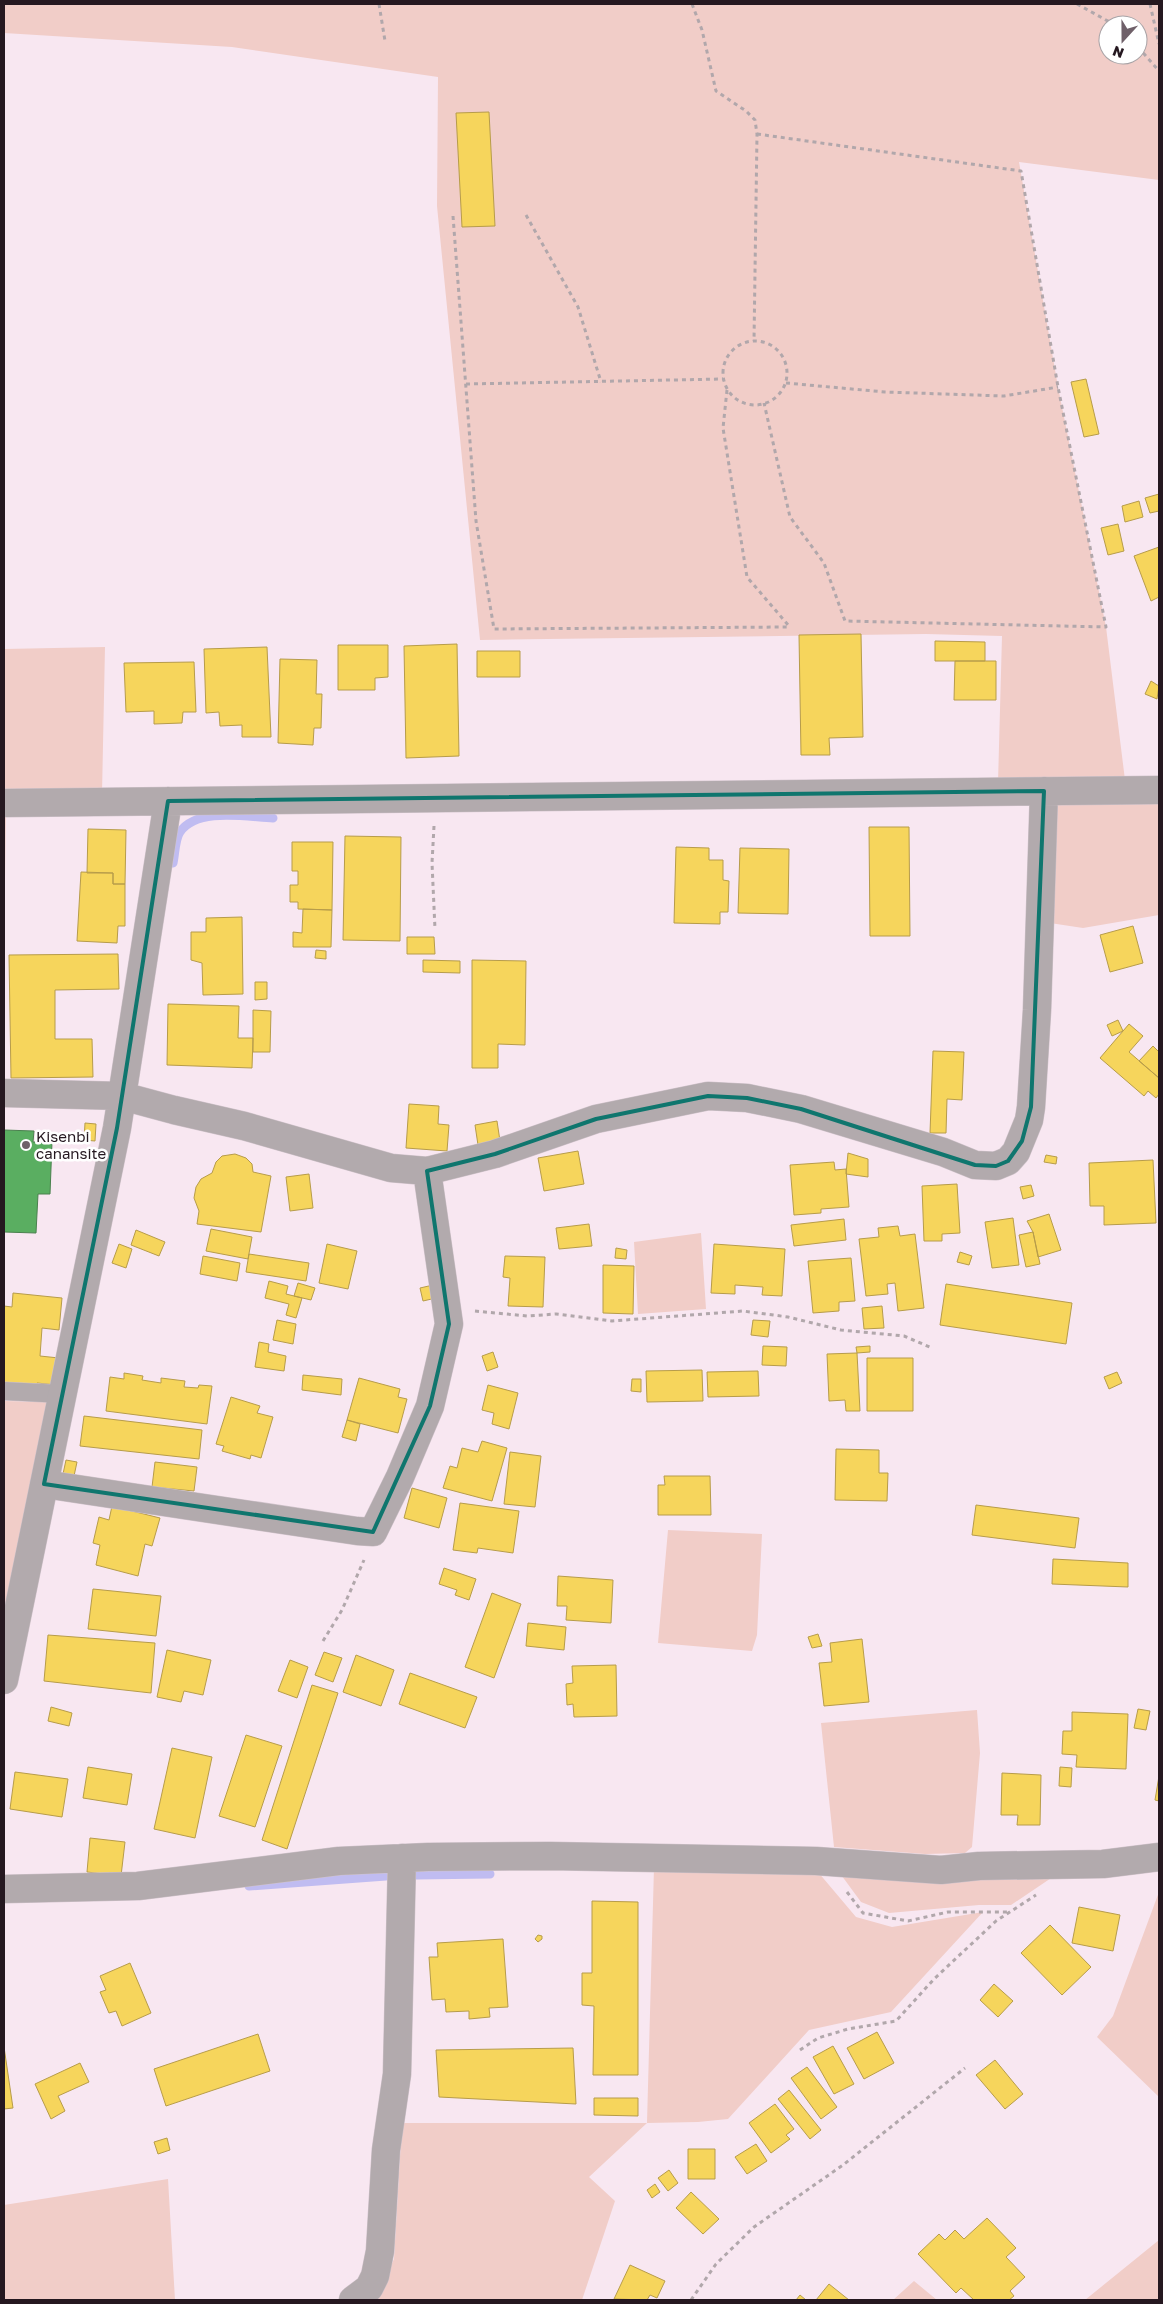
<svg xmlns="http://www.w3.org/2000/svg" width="1163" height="2304" font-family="'Golos Text',sans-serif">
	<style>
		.green { fill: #f1cdc8; fill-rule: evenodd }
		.homes { fill: #f6d55c; stroke: #b79c4a }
		.public { fill: #5aae61; stroke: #4a814e }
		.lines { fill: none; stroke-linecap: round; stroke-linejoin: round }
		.stream { stroke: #c0bcf1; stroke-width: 9 }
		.service-casing { stroke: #d0c3cb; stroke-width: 19 }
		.minor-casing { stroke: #d0c3cb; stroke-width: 29 }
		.path { stroke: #b1a7ab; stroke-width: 3; stroke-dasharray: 4 4; stroke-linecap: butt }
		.service { stroke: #b2aaad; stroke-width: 18 }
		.minor { stroke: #b2aaad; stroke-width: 28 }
		.marked { fill: none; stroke: #0f766e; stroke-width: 4; stroke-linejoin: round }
		.poi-dot { fill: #6f6069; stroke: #fff; stroke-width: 2 }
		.labels { text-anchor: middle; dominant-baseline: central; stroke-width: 5; stroke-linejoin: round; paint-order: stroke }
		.poi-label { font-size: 15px; fill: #251820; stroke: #fff; text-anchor: start }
	</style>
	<rect width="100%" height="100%" fill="#f8e7f1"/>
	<path class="green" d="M 4,4 L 1159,4 L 1159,180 L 1019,162 L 1058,387 L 1106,627 L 1125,780 L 998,783 L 1002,636 L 926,634 L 480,640 L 437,206 L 438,77 L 232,47 L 4,33 ZM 1108,25 L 1138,25 L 1138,55 L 1108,55 Z
		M 105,647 L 102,794 L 4,795 L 4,649 Z
		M 1055,800 L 1159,800 L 1159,915 L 1083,928 L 1050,923 Z
		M 4,810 L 6,810 L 4,950 Z
		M 701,1233 L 706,1309 L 638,1314 L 634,1242 Z
		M 4,1401 L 47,1402 L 4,1629 Z
		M 668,1530 L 762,1534 L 757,1635 L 752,1651 L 658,1643 Z
		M 977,1710 L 980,1753 L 972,1847 L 965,1853 L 925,1854 L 834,1847 L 821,1723 Z
		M 654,1867 L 818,1872 L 856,1917 L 892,1927 L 983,1912 L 891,2012 L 809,2030 L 728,2119 L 698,2122 L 647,2123 L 589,2177 L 615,2201 L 582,2300 L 371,2300 L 379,2290 L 394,2259 L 402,2123 L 647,2123 Z
		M 1066,1868 L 1011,1905 L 979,1905 L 889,1913 L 861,1902 L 839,1872 Z
		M 1159,1892 L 1159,2097 L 1097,2037 L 1113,2016 Z
		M 168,2179 L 175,2300 L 4,2300 L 4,2205 Z
		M 1159,2240 L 1159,2300 L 1085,2300 Z
		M 914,2281 L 937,2300 L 893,2300 Z"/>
	<path class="homes" d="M 489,112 L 495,226 L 462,227 L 456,113 Z
		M 1086,379 L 1099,434 L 1084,437 L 1071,382 Z
		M 1159,494 L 1159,511 L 1150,513 L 1145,498 Z
		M 1139,501 L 1143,517 L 1125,522 L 1122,506 Z
		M 1118,524 L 1124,551 L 1108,555 L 1101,528 Z
		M 1159,547 L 1159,597 L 1151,601 L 1134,556 Z
		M 861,634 L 863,737 L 829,738 L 830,755 L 801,755 L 799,635 Z
		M 935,641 L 985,642 L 985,661 L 935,661 Z
		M 457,644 L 459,756 L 406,758 L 404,646 Z
		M 338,645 L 388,645 L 388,677 L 375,678 L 375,690 L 338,690 Z
		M 267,647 L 271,737 L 242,737 L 242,725 L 220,726 L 219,712 L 206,713 L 204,649 Z
		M 477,651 L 520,651 L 520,677 L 477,677 Z
		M 280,659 L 317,660 L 316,694 L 322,694 L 321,728 L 314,728 L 313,745 L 278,743 Z
		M 955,661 L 996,661 L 996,700 L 954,700 Z
		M 194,662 L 196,712 L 183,712 L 182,723 L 154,724 L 154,711 L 126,712 L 124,663 Z
		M 1151,681 L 1159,686 L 1157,699 L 1145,694 Z
		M 869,827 L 909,827 L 910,936 L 870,936 Z
		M 88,829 L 126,830 L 125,884 L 113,884 L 113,873 L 87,873 Z
		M 345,836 L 401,837 L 400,941 L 343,940 Z
		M 292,842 L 333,842 L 332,910 L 298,909 L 298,902 L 290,902 L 290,885 L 298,885 L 298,871 L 292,871 Z
		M 676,847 L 709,848 L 709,860 L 723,860 L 723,880 L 729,881 L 728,912 L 720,912 L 720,924 L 674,923 Z
		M 740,848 L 789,849 L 788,914 L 738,913 Z
		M 81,872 L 113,873 L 113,884 L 125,884 L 125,926 L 118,926 L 117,943 L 77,941 Z
		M 303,909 L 332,910 L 331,947 L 293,947 L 293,932 L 302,933 Z
		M 242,917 L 243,994 L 203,995 L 202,963 L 191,960 L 191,932 L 206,932 L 206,918 Z
		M 1133,926 L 1143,963 L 1110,972 L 1100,935 Z
		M 407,937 L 434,937 L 435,954 L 407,954 Z
		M 316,950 L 326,951 L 326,959 L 315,958 Z
		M 118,954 L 119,989 L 55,990 L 55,1039 L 92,1039 L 93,1077 L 11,1078 L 9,955 Z
		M 423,960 L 460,961 L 460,973 L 423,972 Z
		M 472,960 L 526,961 L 525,1045 L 498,1044 L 498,1068 L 472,1068 Z
		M 255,982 L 267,982 L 267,999 L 255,1000 Z
		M 168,1004 L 239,1006 L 238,1038 L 253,1038 L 252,1068 L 167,1065 Z
		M 253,1010 L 271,1011 L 270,1052 L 253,1052 Z
		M 1118,1020 L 1123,1031 L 1112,1036 L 1107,1025 Z
		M 1129,1024 L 1143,1036 L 1129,1052 L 1159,1078 L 1159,1094 L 1156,1098 L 1148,1091 L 1144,1096 L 1100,1058 Z
		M 1153,1046 L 1159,1052 L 1159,1078 L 1139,1061 Z
		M 933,1051 L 964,1052 L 962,1100 L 947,1099 L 946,1133 L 930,1133 Z
		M 409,1104 L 439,1106 L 438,1124 L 449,1125 L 447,1151 L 406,1148 Z
		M 497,1121 L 500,1141 L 478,1145 L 475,1125 Z
		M 85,1123 L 96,1124 L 95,1141 L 84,1140 Z
		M 578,1151 L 584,1184 L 544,1191 L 538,1158 Z
		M 848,1153 L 868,1159 L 868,1177 L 846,1174 Z
		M 235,1154 L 246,1158 L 252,1164 L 253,1172 L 271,1176 L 261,1232 L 197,1224 L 199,1211 L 194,1198 L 196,1187 L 201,1179 L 212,1173 L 216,1162 L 222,1156 Z
		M 1046,1155 L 1057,1157 L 1056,1164 L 1044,1162 Z
		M 1153,1160 L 1156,1223 L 1104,1225 L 1104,1206 L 1090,1206 L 1089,1163 Z
		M 834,1162 L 835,1170 L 846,1169 L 849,1207 L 821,1209 L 821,1213 L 794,1215 L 790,1165 Z
		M 309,1174 L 313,1208 L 290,1211 L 286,1177 Z
		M 957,1184 L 960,1233 L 942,1234 L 942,1241 L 924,1241 L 922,1186 Z
		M 1031,1185 L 1034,1196 L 1023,1199 L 1020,1187 Z
		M 1049,1214 L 1061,1250 L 1038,1257 L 1033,1232 L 1027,1221 Z
		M 1013,1218 L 1019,1265 L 992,1268 L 985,1222 Z
		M 844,1219 L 846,1240 L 794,1246 L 791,1225 Z
		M 589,1224 L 592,1246 L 559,1249 L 556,1228 Z
		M 898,1226 L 900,1236 L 915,1234 L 924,1308 L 898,1311 L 895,1283 L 887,1284 L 888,1294 L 866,1296 L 859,1239 L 879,1237 L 878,1228 Z
		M 211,1229 L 252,1237 L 248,1259 L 206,1251 Z
		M 136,1230 L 165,1242 L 159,1256 L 131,1245 Z
		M 1033,1232 L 1040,1264 L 1026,1267 L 1019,1235 Z
		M 119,1244 L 132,1249 L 126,1268 L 112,1263 Z
		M 327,1244 L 357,1251 L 348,1289 L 319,1283 Z
		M 714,1244 L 785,1249 L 782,1296 L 762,1295 L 763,1287 L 735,1285 L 735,1294 L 711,1293 Z
		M 616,1248 L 627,1250 L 626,1259 L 615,1258 Z
		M 960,1252 L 972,1256 L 969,1265 L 957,1262 Z
		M 249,1254 L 309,1263 L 306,1281 L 246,1272 Z
		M 203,1256 L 240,1263 L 237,1281 L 200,1274 Z
		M 505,1256 L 545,1257 L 543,1307 L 508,1306 L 510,1278 L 503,1277 Z
		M 851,1258 L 855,1301 L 839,1302 L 839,1311 L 813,1313 L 808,1261 Z
		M 603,1265 L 634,1266 L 633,1314 L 603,1313 Z
		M 269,1281 L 288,1286 L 286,1294 L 302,1298 L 296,1318 L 286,1315 L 289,1304 L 265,1298 Z
		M 298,1283 L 315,1288 L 311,1300 L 294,1296 Z
		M 946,1284 L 1072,1303 L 1066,1344 L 940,1325 Z
		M 433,1285 L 436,1298 L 423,1301 L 420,1288 Z
		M 13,1293 L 62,1298 L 59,1330 L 42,1328 L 40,1356 L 59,1358 L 56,1385 L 37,1383 L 37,1387 L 4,1384 L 4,1306 L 12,1307 Z
		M 882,1306 L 884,1328 L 864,1329 L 862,1308 Z
		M 277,1320 L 296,1324 L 293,1344 L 273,1340 Z
		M 753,1320 L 770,1321 L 768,1337 L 751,1335 Z
		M 259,1342 L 269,1344 L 268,1352 L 286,1356 L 284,1371 L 255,1367 Z
		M 763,1346 L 787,1347 L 786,1366 L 762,1365 Z
		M 870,1346 L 870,1352 L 857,1353 L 856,1347 Z
		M 493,1352 L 498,1367 L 487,1371 L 482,1356 Z
		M 857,1353 L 860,1411 L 846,1411 L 845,1400 L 829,1401 L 827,1354 Z
		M 867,1358 L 913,1358 L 913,1411 L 867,1411 Z
		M 702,1370 L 703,1401 L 647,1402 L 646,1371 Z
		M 758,1371 L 759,1396 L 708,1397 L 707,1372 Z
		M 1117,1372 L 1122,1383 L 1109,1389 L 1104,1377 Z
		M 124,1373 L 143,1376 L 142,1380 L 161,1383 L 161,1378 L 185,1381 L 184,1387 L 198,1388 L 199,1385 L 212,1386 L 207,1424 L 106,1411 L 110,1377 L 124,1379 Z
		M 303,1375 L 342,1379 L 341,1395 L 302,1390 Z
		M 359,1378 L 400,1389 L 398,1397 L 407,1399 L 398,1433 L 347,1420 Z
		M 632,1379 L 641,1379 L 641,1392 L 631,1391 Z
		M 488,1385 L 518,1393 L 509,1429 L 492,1424 L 494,1413 L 482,1410 Z
		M 231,1397 L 260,1406 L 257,1413 L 273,1417 L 261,1458 L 251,1455 L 250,1459 L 222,1451 L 224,1446 L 216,1444 Z
		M 84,1416 L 202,1430 L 199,1459 L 80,1446 Z
		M 347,1420 L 360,1424 L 356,1441 L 342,1437 Z
		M 482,1441 L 507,1448 L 492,1501 L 443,1488 L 450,1466 L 457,1468 L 462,1448 L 478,1452 Z
		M 836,1449 L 879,1450 L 879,1473 L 888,1473 L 887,1501 L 835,1500 Z
		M 510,1452 L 541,1456 L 535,1507 L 504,1504 Z
		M 66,1460 L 77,1462 L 74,1476 L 63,1474 Z
		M 155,1462 L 197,1467 L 194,1491 L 152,1487 Z
		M 664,1476 L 710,1476 L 711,1515 L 658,1515 L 658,1485 L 665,1485 Z
		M 412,1488 L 447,1498 L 439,1528 L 404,1518 Z
		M 460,1503 L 519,1511 L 513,1553 L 478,1548 L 477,1553 L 453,1550 Z
		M 976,1505 L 1079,1518 L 1075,1548 L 972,1535 Z
		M 112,1506 L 160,1518 L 152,1546 L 145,1544 L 138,1576 L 96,1565 L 100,1545 L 93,1543 L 99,1517 L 109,1520 Z
		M 1053,1559 L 1128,1563 L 1128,1587 L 1052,1584 Z
		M 444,1568 L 476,1579 L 469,1600 L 455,1595 L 457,1590 L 439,1584 Z
		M 558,1576 L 613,1580 L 611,1623 L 566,1620 L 567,1606 L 557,1606 Z
		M 93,1589 L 161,1596 L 156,1636 L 88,1629 Z
		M 492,1593 L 521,1604 L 494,1678 L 465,1667 Z
		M 528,1623 L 566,1627 L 564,1650 L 526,1646 Z
		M 818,1634 L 822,1646 L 812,1648 L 808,1637 Z
		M 48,1635 L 155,1643 L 151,1693 L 44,1681 Z
		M 862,1639 L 869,1702 L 824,1706 L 819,1663 L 832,1662 L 830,1643 Z
		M 167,1650 L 211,1660 L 203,1695 L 184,1691 L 181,1702 L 157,1697 Z
		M 324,1652 L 342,1658 L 333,1682 L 315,1675 Z
		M 356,1655 L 394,1670 L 381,1706 L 343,1692 Z
		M 290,1660 L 308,1667 L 297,1698 L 278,1691 Z
		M 616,1665 L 617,1716 L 574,1717 L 573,1704 L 567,1705 L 566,1684 L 573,1683 L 572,1666 Z
		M 410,1673 L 477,1697 L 465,1728 L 399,1704 Z
		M 312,1685 L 338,1693 L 287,1849 L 262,1840 Z
		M 51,1707 L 72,1713 L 69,1726 L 48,1721 Z
		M 1138,1709 L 1150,1711 L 1146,1730 L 1134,1728 Z
		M 1072,1712 L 1128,1714 L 1126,1769 L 1076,1767 L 1077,1755 L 1062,1754 L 1063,1731 L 1072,1731 Z
		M 246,1735 L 282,1746 L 255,1827 L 219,1816 Z
		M 172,1748 L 212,1757 L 195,1838 L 154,1829 Z
		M 88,1767 L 132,1774 L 127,1805 L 83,1798 Z
		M 1060,1767 L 1072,1768 L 1071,1787 L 1059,1786 Z
		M 15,1772 L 68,1779 L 62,1817 L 10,1809 Z
		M 1002,1773 L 1041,1775 L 1040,1825 L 1017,1825 L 1018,1815 L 1001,1815 Z
		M 1159,1776 L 1159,1801 L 1155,1800 Z
		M 90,1838 L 125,1842 L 121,1876 L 87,1872 Z
		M 592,1901 L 638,1902 L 638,2075 L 593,2075 L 594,2006 L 582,2005 L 582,1973 L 592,1973 Z
		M 1079,1907 L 1120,1915 L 1113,1951 L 1072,1943 Z
		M 1050,1925 L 1091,1967 L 1062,1995 L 1021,1953 Z
		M 538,1935 L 542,1936 L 542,1939 L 538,1942 L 535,1939 Z
		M 503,1939 L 508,2007 L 489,2008 L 490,2017 L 469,2019 L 469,2011 L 446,2012 L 445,1999 L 432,2000 L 429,1957 L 438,1957 L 437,1943 Z
		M 130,1963 L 151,2013 L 122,2026 L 116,2011 L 109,2013 L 100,1992 L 106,1990 L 100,1976 Z
		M 994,1984 L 1013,2001 L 998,2017 L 980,2000 Z
		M 877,2032 L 894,2063 L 864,2079 L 847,2048 Z
		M 258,2034 L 270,2071 L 166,2106 L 154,2069 Z
		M 833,2046 L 854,2084 L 834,2094 L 813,2057 Z
		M 4,2047 L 13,2108 L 4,2109 Z
		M 573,2048 L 576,2104 L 439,2097 L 436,2050 Z
		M 995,2060 L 1023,2094 L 1005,2109 L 976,2075 Z
		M 80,2063 L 89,2082 L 58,2096 L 65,2111 L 51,2119 L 35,2084 Z
		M 807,2067 L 837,2107 L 821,2119 L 791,2078 Z
		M 789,2090 L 821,2130 L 810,2139 L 778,2099 Z
		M 594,2098 L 638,2098 L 638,2116 L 594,2115 Z
		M 775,2104 L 794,2129 L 786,2135 L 790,2139 L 771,2153 L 749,2123 Z
		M 167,2138 L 170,2150 L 158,2154 L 154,2142 Z
		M 756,2144 L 767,2161 L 747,2174 L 735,2157 Z
		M 688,2149 L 715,2149 L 715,2179 L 688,2179 Z
		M 669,2170 L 678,2183 L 668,2191 L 658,2178 Z
		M 655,2184 L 660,2192 L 652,2198 L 647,2190 Z
		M 691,2192 L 719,2219 L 703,2234 L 676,2208 Z
		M 987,2218 L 1016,2248 L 1006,2257 L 1025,2277 L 1010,2291 L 1014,2296 L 1009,2300 L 974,2300 L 961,2288 L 956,2293 L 918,2254 L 939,2234 L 945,2240 L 955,2230 L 964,2239 Z
		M 630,2265 L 665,2281 L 657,2298 L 650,2295 L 647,2300 L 614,2299 Z
		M 829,2284 L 849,2300 L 816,2300 Z
		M 800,2295 L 806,2300 L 796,2300 Z"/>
	<path class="public" d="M 4,1130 L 34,1131 L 33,1142 L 52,1142 L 50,1194 L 38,1194 L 36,1233 L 4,1232 Z"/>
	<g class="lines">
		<path class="stream" d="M 173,863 C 175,854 175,839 180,832 C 197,807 247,817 273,818
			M 416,1875 L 490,1874
			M 249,1886 L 386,1876"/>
		<g class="service-casing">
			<path id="service" d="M 4,1391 L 62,1394"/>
		</g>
		<g class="minor-casing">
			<path id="minor" d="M 4,803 L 1159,790
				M 4,1093 L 122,1096 L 174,1110 L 244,1126 L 391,1168 L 427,1171 L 495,1154 L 596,1119 L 708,1096 L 747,1098 L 801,1109 L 943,1152 L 975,1165 L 996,1166 L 1008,1161 L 1016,1152 L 1029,1120 L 1031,1107 L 1037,1010 L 1044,791
				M 44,1484 L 357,1531 L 373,1532 L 400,1477 L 430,1406 L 449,1324 L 427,1171
				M 4,1680 L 117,1128 L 168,801
				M 4,1889 L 138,1886 L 339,1861 L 428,1857 L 550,1856 L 816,1861 L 941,1870 L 979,1866 L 1103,1864 L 1159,1857
				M 353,2300 L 369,2288 L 375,2276 L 380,2251 L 386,2150 L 397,2074 L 402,1858"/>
		</g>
		<path class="path" d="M 379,4 L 385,41
			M 692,4 L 702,30 L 716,91 L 746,111 L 755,120 L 757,134 L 754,341
			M 1077,4 L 1115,25
			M 1150,4 L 1159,44
			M 1138,47 L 1159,71
			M 757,134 L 1021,171 L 1058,387 L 1106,627 L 845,621 L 824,563 L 790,517 L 764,403
			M 526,215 L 578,307 L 601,382
			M 453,216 L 476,521 L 494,629 L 789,627
			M723 373a32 32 0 1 1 64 0a32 32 0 1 1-64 0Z
			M 786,383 L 885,392 L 1004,396 L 1058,387
			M 466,384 L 723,379
			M 727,390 L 723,428 L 747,577 L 789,626
			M 434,826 L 432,863 L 435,929
			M 475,1311 L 527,1316 L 556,1314 L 612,1321 L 743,1311 L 788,1317 L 841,1330 L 904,1336 L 932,1348
			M 323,1641 L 342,1610 L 364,1560
			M 847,1892 L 863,1913 L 908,1921 L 948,1912 L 1009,1912
			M 800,2050 L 818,2038 L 848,2029 L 896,2021 L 934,1979 L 996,1921 L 1036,1895
			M 691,2300 L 716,2264 L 754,2227 L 843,2165 L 965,2068"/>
		<use href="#service" class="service"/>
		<use href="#minor" class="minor"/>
	</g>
	<path class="marked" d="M 1044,791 L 1031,1107 L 1022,1141 L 1008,1161 L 996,1166 L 975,1165 L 801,1109 L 747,1098 L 708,1096 L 596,1119 L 495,1154 L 427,1171 L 449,1324 L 430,1406 L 373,1532 L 44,1484 L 117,1128 L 168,801 Z"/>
	<circle class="poi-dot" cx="26" cy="1145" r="5"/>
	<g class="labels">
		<g class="poi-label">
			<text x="36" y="1136">Kisenbi<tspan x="36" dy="17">canansite</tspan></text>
		</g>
	</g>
	<rect width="1163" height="2304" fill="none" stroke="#251820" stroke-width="10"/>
	<g transform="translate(1123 40) rotate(201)"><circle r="24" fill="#ffffff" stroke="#a8a3a6"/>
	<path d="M0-4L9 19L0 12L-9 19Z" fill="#6f6069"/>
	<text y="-8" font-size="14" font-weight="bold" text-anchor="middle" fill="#251820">N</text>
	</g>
</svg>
